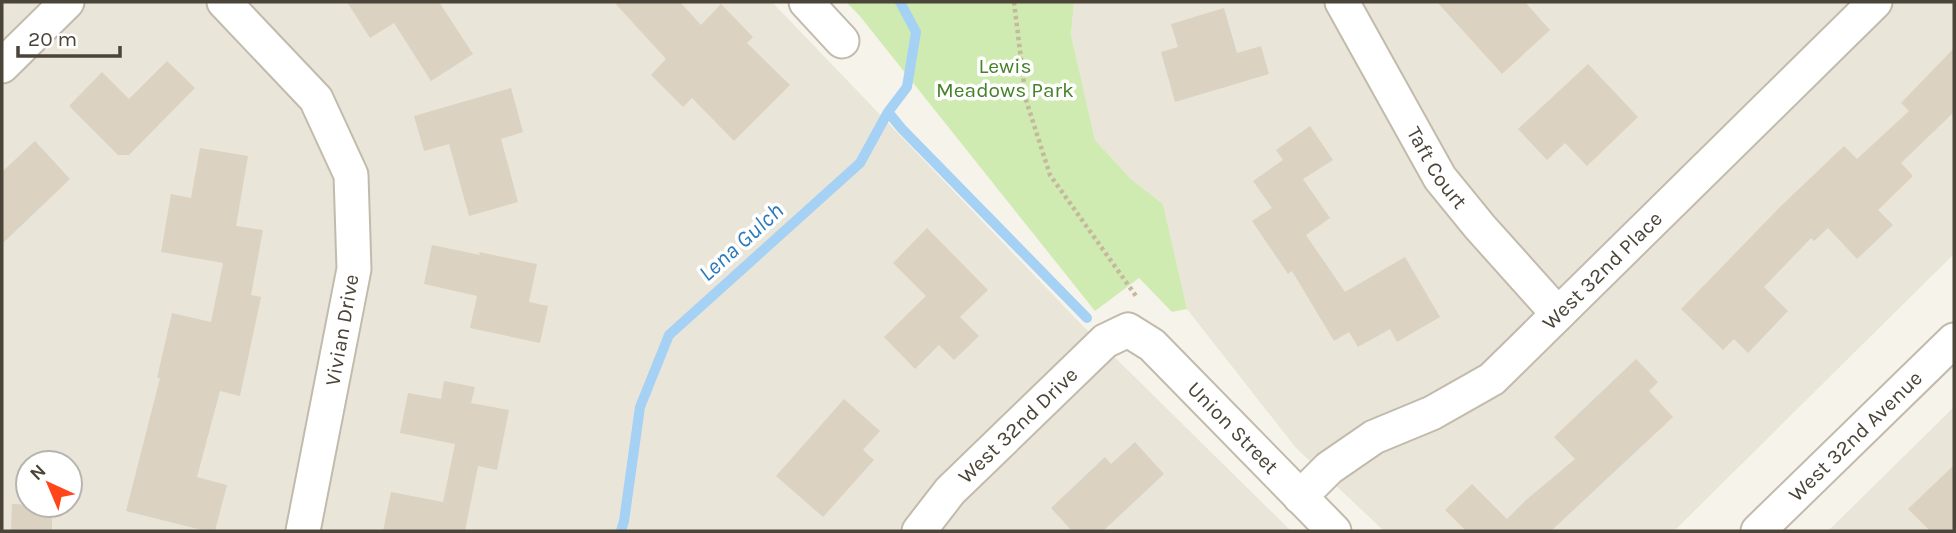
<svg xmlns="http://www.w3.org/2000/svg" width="1956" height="533" font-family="Karla,sans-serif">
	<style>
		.residential { fill: #eae5d9; fill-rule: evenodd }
		.green { fill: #cfebb2 }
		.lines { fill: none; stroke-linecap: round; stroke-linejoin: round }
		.stream { stroke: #a5d1f4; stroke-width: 10 }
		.building { fill: #dbd2c2 }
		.minor-casing { stroke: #c2bbac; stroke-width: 37 }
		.path { stroke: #c5b89d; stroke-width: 4.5; stroke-dasharray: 3.5 3.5; stroke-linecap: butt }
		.minor { stroke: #fff; stroke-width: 33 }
		.labels { text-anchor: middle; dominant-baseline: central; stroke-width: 7; stroke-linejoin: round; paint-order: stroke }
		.park-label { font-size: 21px; fill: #458127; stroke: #fff }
		.street-label { font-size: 21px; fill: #4b4438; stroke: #fff }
		.water-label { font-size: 23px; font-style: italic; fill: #2a79bd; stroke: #fff }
	</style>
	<rect width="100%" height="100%" fill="#f6f3eb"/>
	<path class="residential" d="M 2,2 L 772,2 L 1080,323 L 1291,531 L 2,531 ZM 28,463 L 70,463 L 70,505 L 28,505 Z
		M 1074,2 L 1954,2 L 1954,254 L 1674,531 L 1384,531 L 1296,448 L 1187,309 L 1163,204 L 1131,179 L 1095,140 L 1071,35 Z
		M 1954,407 L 1954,531 L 1828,531 Z"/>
	<path class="green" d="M 846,2 L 1074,2 L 1071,35 L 1095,140 L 1131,179 L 1163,204 L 1187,309 L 1172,312 L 1139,278 L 1095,311 L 859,15 Z"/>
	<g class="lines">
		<path class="stream" d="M 888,112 L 902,129 L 1087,318
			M 621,531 L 624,521 L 640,407 L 669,335 L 860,163 L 888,112 L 907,87 L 916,32 L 900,2"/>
	</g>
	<path class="building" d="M 347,2 L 439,2 L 473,54 L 431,81 L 394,23 L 370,38 Z
		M 614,2 L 680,2 L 701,25 L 721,4 L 753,37 L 747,43 L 790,85 L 734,141 L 692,98 L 683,107 L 651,75 L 666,59 Z
		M 1437,2 L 1525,2 L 1550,30 L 1502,74 Z
		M 1224,8 L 1237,53 L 1261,46 L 1269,74 L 1175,102 L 1161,52 L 1178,47 L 1171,24 Z
		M 1954,48 L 1954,112 L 1901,163 L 1913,176 L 1878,210 L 1893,225 L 1857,259 L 1828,228 L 1814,241 L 1811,238 L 1764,287 L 1788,311 L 1748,353 L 1734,339 L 1723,350 L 1681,309 L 1781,206 L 1844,146 L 1857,159 L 1909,111 L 1901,103 Z
		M 167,61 L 195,88 L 129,155 L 118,155 L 69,106 L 102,72 L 129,99 Z
		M 1588,64 L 1638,117 L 1587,166 L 1565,143 L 1547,160 L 1518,129 Z
		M 511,88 L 523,132 L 501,139 L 518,202 L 469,216 L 449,144 L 424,151 L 414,116 Z
		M 1310,126 L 1333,160 L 1303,179 L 1330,218 L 1306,235 L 1345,292 L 1405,257 L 1440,317 L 1397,342 L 1390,329 L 1358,347 L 1349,332 L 1334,341 L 1292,271 L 1288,274 L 1252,221 L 1272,208 L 1253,181 L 1283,160 L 1276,150 Z
		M 35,141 L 70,179 L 2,244 L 2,172 Z
		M 200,148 L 248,156 L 236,226 L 263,230 L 251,295 L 261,297 L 240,396 L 220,391 L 197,477 L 227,485 L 215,531 L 206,531 L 126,511 L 160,378 L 157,378 L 172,313 L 211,322 L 223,263 L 161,252 L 171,194 L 191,198 Z
		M 927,228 L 988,290 L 960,317 L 979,336 L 954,360 L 939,345 L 915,369 L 884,337 L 926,296 L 893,263 Z
		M 432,245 L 480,255 L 479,252 L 537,264 L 529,302 L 548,306 L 540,343 L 470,328 L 477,296 L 424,284 Z
		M 1636,359 L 1658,382 L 1649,391 L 1673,417 L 1551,531 L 1466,531 L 1445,510 L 1472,484 L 1507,519 L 1526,500 L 1575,459 L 1554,437 Z
		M 444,381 L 475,387 L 471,403 L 509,410 L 497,470 L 478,466 L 465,531 L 383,531 L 391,492 L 443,502 L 455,444 L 400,433 L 408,393 L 441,399 Z
		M 844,399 L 880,431 L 863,450 L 874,460 L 823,517 L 776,476 Z
		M 1135,442 L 1164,474 L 1103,531 L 1072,531 L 1051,508 L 1105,457 L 1111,464 Z
		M 1954,465 L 1954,531 L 1930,531 L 1908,509 Z
		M 12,504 L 52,506 L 52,531 L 11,531 Z"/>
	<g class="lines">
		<g class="minor-casing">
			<g id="minor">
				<path d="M 224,2 L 316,99 L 351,175 L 354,269 L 303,531"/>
				<path d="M 806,2 L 842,41"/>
				<path id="s1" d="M 1342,2 L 1440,178 L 1480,227 L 1558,314"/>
				<path d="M 2,66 L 67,2"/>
				<path id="s2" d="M 1300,497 L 1329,468 L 1374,437 L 1432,413 L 1492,379 L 1875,2"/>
				<path id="s3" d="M 919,531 L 950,491 L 1105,341 L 1128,330 L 1152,345 L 1334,531"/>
				<path id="s4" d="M 1758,531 L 1954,340"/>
			</g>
		</g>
		<path class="path" d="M 1014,2 L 1026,100 L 1050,175 L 1136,296 L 1135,299"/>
		<use href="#minor" class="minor"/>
	</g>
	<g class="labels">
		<g class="park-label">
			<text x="1005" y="66">Lewis<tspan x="1005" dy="24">Meadows Park</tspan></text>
		</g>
		<g class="street-label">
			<text stroke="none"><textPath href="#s1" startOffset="191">Taft Court</textPath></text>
			<text stroke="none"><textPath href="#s2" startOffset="382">West 32nd Place</textPath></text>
			<text transform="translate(342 330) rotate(-80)">Vivian Drive</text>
			<text stroke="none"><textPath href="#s3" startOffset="145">West 32nd Drive</textPath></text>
			<text stroke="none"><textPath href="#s3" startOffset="436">Union Street</textPath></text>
			<text stroke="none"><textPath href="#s4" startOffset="136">West 32nd Avenue</textPath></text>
		</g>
		<g class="water-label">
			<text transform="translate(741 242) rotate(-42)">Lena Gulch</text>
		</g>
	</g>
	<rect width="1956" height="533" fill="none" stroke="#4b4438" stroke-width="7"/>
	<g transform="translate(49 484) rotate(316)"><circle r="33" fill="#ffffff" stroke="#b7b4af" stroke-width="2"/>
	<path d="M0-5L12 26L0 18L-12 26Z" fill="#ff4519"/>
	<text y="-10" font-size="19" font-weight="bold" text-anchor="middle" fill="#4b4438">N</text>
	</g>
	<path d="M18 46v10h102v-10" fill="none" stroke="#4b4438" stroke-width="3.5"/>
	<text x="28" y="46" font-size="21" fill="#4b4438" stroke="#ffffff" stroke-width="5" paint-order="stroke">20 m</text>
</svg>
